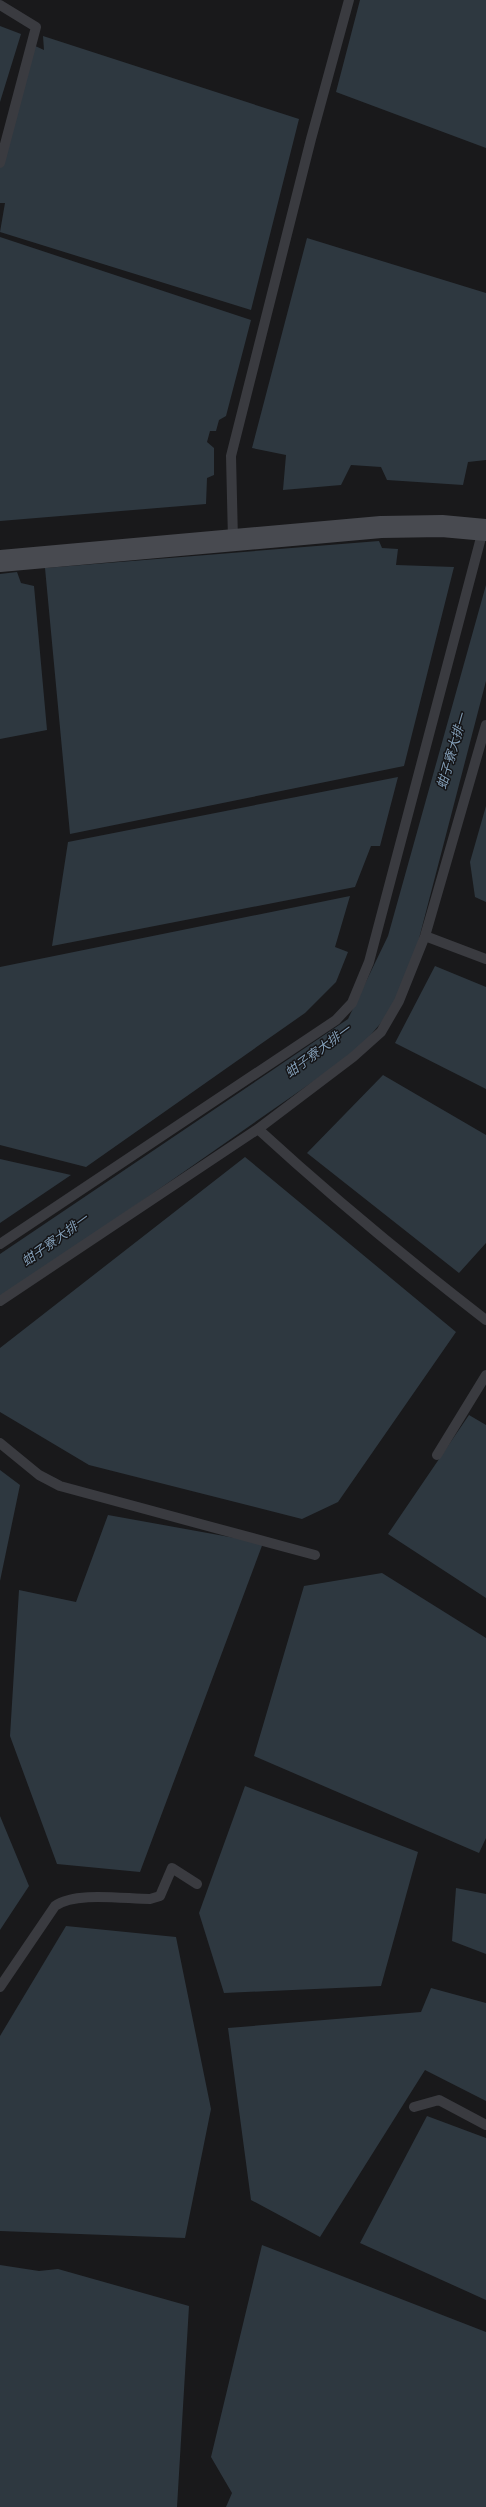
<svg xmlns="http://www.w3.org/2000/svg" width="486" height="2507" font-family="Arial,'Noto Sans TC',sans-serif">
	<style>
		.water { fill: #2e3840 }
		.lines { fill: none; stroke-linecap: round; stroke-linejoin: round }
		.lane { stroke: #3a3b40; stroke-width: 10 }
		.secondary { stroke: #484a50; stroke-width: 22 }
		.labels { text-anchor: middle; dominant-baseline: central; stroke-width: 3; stroke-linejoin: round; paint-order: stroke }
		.water-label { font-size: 13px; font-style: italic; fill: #829db6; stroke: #141416 }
	</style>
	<rect width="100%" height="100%" fill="#19191b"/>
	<path class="water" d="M 360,0 L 486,0 L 486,148 L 336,92 Z
		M 0,26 L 21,34 L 0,102 Z
		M 43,36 L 299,119 L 251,310 L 0,232 L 5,203 L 0,203 L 0,159 L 33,45 L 44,50 Z
		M 0,237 L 251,320 L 226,416 L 219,420 L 216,431 L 210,431 L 207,442 L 214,448 L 214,475 L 207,478 L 206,504 L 0,521 Z
		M 307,238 L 486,293 L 486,460 L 468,462 L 463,485 L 387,480 L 381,467 L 351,465 L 341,485 L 283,490 L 286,455 L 252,448 Z
		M 379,541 L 382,548 L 398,549 L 396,565 L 454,567 L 404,766 L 70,834 L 45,568 Z
		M 17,572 L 21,583 L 34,586 L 47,730 L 0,739 L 0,574 Z
		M 486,585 L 486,681 L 415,954 L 392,1010 L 357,1051 L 0,1300 L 0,1254 L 348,1019 L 388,936 Z
		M 398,777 L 380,846 L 371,846 L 355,887 L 52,946 L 68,842 Z
		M 486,806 L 486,902 L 475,897 L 470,862 Z
		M 350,896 L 335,947 L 348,952 L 336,982 L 305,1013 L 86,1167 L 0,1145 L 0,967 Z
		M 435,966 L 486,987 L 486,1089 L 395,1043 Z
		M 383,1075 L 486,1135 L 486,1243 L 459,1273 L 307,1153 Z
		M 245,1157 L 456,1332 L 338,1502 L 302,1519 L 89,1465 L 0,1412 L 0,1348 Z
		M 0,1159 L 71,1175 L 0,1223 Z
		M 469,1415 L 486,1425 L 486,1598 L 388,1534 Z
		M 0,1470 L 20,1485 L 0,1581 Z
		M 108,1515 L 263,1543 L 140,1872 L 57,1864 L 10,1736 L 19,1590 L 76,1602 Z
		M 382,1573 L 486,1638 L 486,1838 L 479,1853 L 254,1756 L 304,1586 Z
		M 245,1786 L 418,1852 L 381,1986 L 224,1993 L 199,1913 Z
		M 0,1816 L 29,1886 L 0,1930 Z
		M 456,1888 L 486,1894 L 486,1954 L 452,1941 Z
		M 66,1926 L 176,1937 L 211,2109 L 185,2238 L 0,2231 L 0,2036 Z
		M 431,1988 L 486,2003 L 486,2101 L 425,2070 L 320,2237 L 251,2200 L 228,2028 L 421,2012 Z
		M 427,2116 L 486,2138 L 486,2300 L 360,2243 Z
		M 262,2245 L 486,2332 L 486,2507 L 226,2507 L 232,2493 L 211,2457 Z
		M 0,2265 L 39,2271 L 58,2269 L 189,2306 L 177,2507 L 0,2507 Z"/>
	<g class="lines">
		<path class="lane" d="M 0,5 L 36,27 L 0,163
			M 233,540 L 231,456 L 311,139 L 349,0
			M 425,936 L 486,959
			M 258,1129 C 331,1196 407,1259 486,1320
			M 0,1244 L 336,1020 L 352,1003 L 369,962 L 483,530
			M 0,1301 L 258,1129 L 353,1057 L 381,1032 L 399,1001 L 425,936 L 486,725
			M 0,1443 L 39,1475 L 60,1486 L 315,1555
			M 437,1455 L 486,1375
			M 0,1987 L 55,1906 C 75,1891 125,1899 150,1899 L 160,1896 L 172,1868 L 197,1884
			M 414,2107 L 439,2100 L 486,2125"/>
		<path class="secondary" d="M 0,561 L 381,527 L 442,526 L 486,530"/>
	</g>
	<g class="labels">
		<g class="water-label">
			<text transform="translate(452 751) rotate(-74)">蚶子寮大排一</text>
			<text transform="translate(318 1051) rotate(-37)">蚶子寮大排一</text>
			<text transform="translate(55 1240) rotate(-36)">蚶子寮大排一</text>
		</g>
	</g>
</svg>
